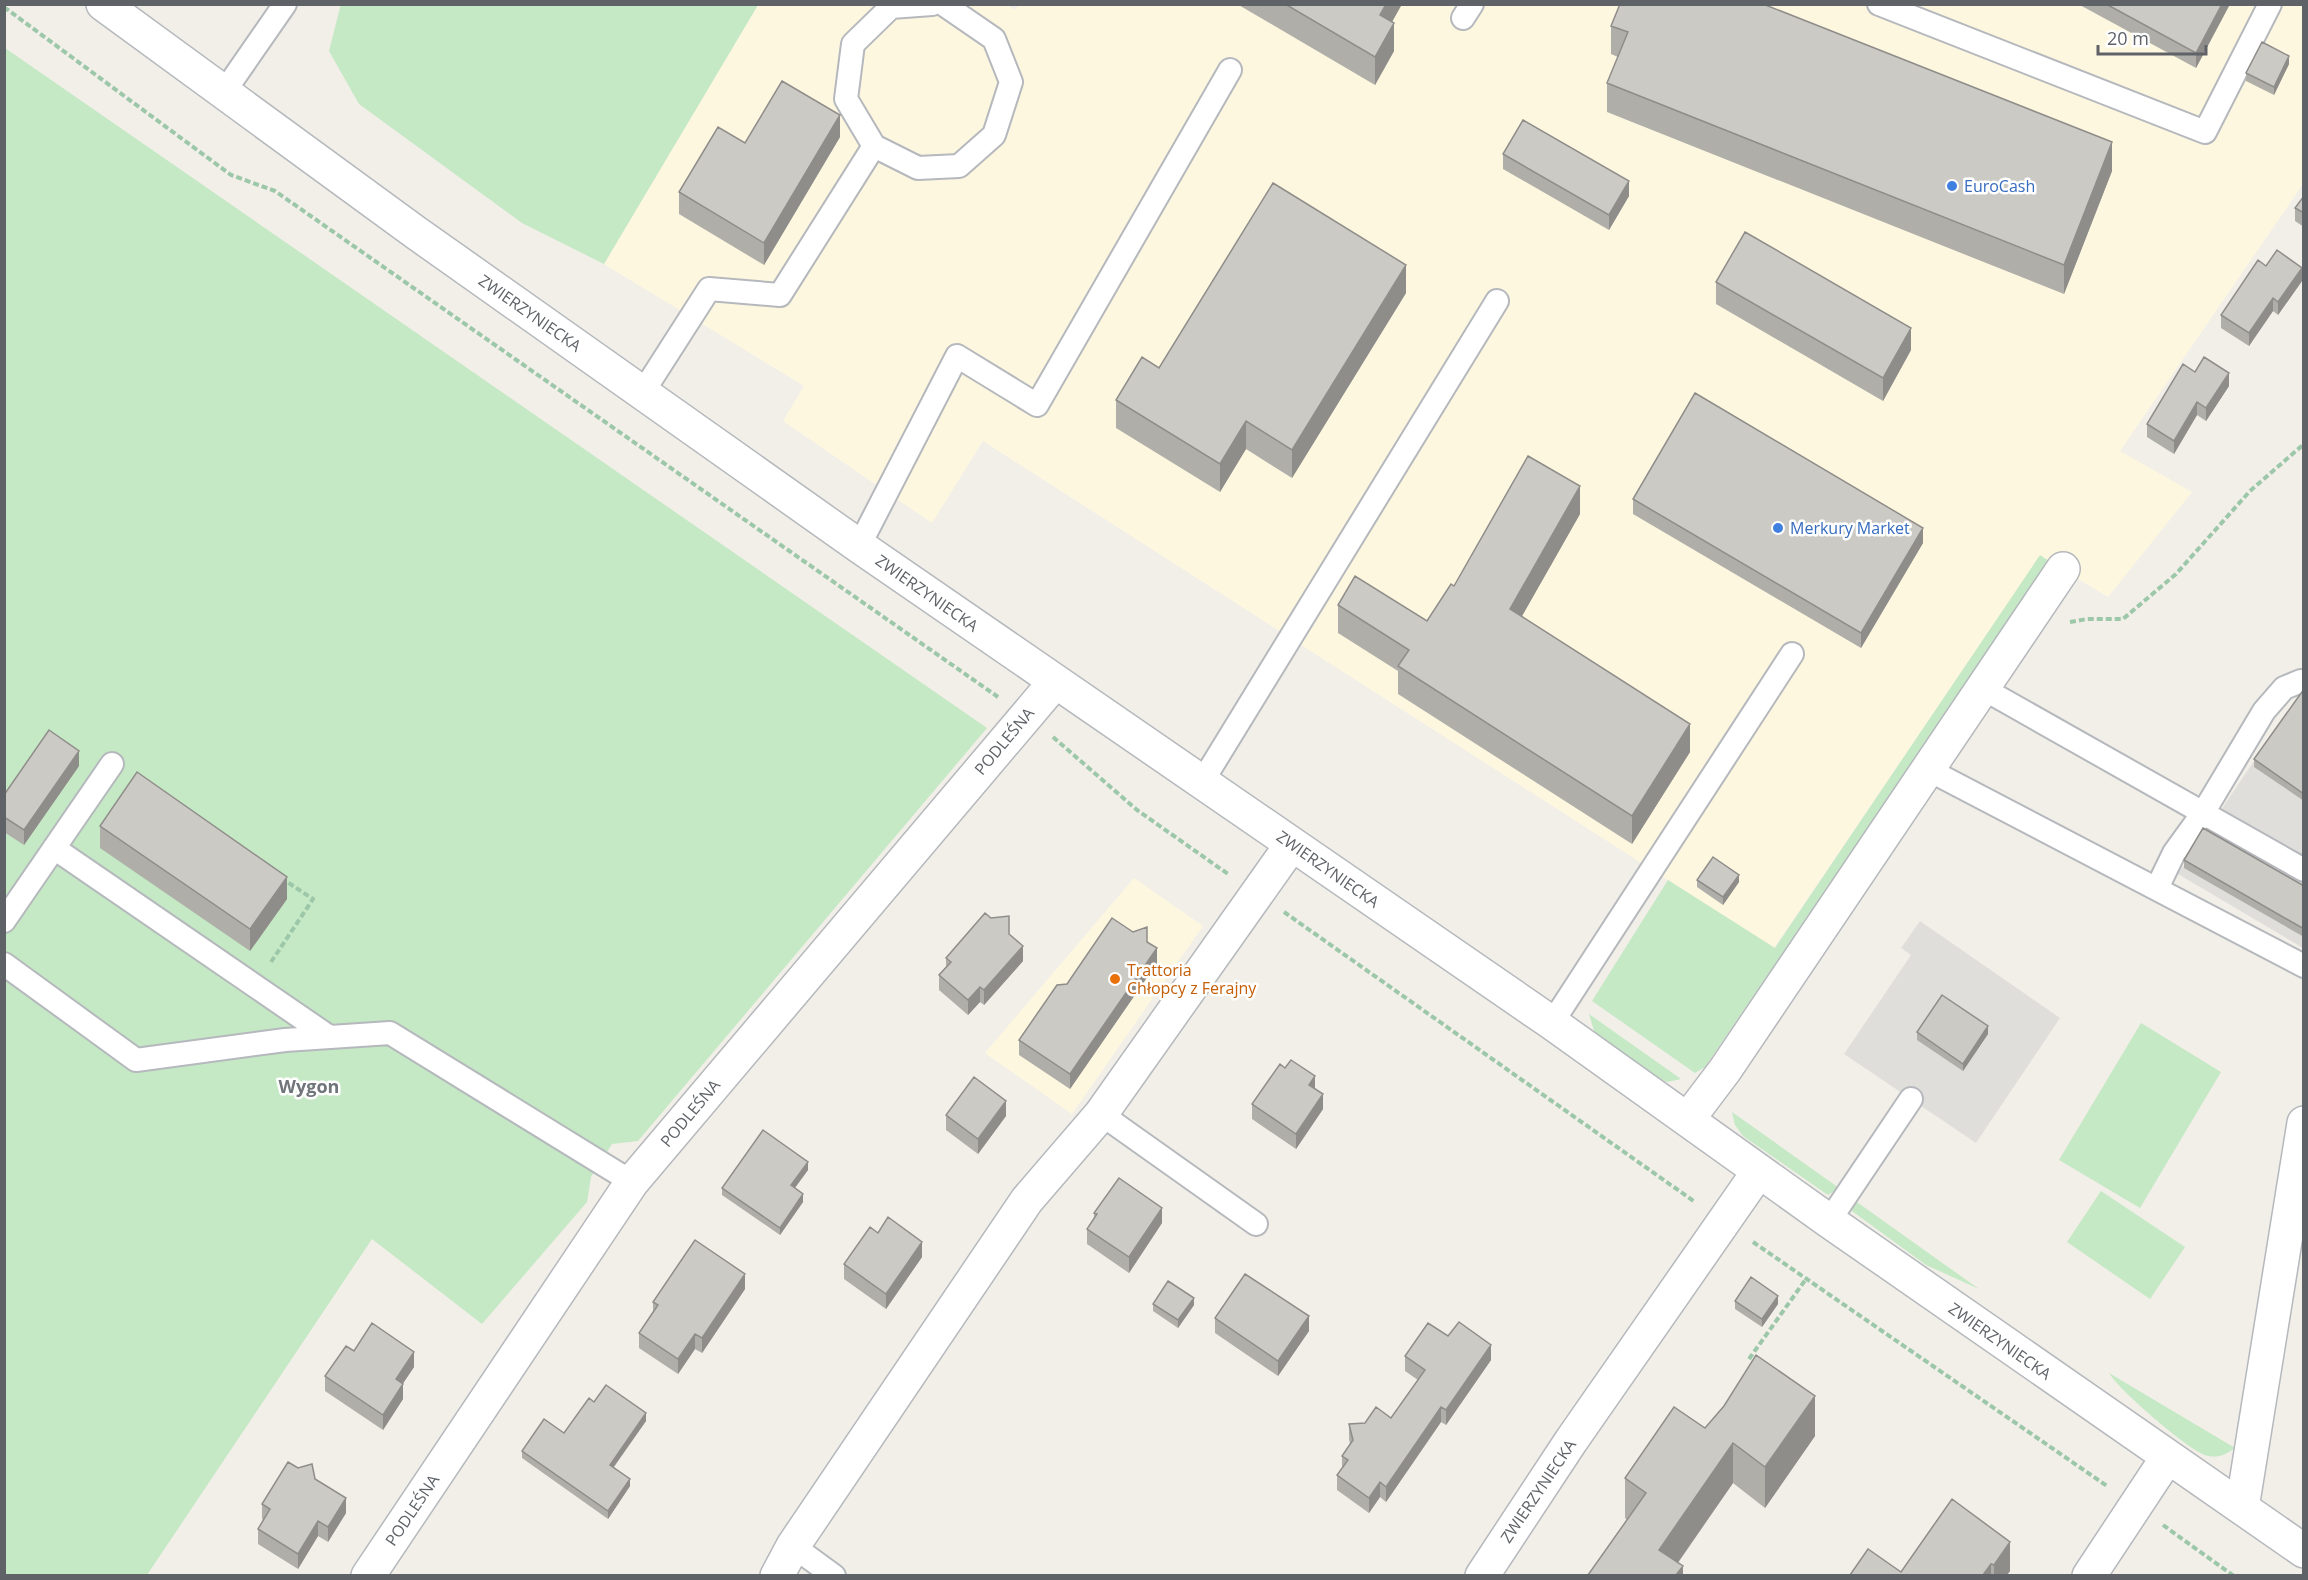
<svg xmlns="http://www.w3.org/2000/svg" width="2308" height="1580" font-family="'Open Sans',sans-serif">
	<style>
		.commercial { fill: #fef7e0 }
		.industrial { fill: #e0deda }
		.green { fill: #c5e8c5 }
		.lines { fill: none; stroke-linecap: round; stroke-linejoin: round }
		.service-casing { stroke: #b5b8bc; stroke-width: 26 }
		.minor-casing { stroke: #b5b8bc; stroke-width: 36 }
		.path { stroke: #9cc7a9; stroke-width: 4; stroke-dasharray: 6 3; stroke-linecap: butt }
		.service { stroke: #fff; stroke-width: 22 }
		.minor { stroke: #fff; stroke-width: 33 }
		.wall { fill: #afaea9 }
		.shaded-wall { fill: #8f8d8a }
		.building { fill: #cccac5; stroke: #8f8d8a; stroke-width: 1.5 }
		.shop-dot { fill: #3f7fe0; stroke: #fff; stroke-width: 2 }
		.food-dot { fill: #e8710a; stroke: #fff; stroke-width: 2 }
		.labels { text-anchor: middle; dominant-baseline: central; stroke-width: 5; stroke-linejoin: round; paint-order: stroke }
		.shop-label { font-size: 16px; fill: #366cbe; stroke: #fff; text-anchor: start }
		.street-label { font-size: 16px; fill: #5f6368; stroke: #fff }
		.food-label { font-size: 16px; fill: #c56008; stroke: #fff; text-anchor: start }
		.neighbourhood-label { font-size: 18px; font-weight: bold; fill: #70757a; stroke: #fff }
	</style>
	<rect width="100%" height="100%" fill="#f1efe8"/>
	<path class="commercial" d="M 1006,4 L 1015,10 L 1019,4 L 2303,5 L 2303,184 L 2120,451 L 2192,492 L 2108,597 L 2040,556 L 1774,948 L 983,441 L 932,523 L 783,421 L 804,386 L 604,264 L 758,5 Z
		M 1134,878 L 1203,926 L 1072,1114 L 985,1053 Z"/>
	<path class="industrial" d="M 2303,688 L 2303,948 L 2178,874 Z
		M 1920,921 L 2060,1018 L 1976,1143 L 1844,1054 L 1911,955 L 1901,948 Z"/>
	<path class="green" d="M 341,4 L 758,4 L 758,5 L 604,264 L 522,223 L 359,104 L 329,51 Z
		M 5,48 L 987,728 L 638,1141 L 612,1144 L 591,1177 L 587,1202 L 482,1324 L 372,1239 L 147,1575 L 5,1575 Z
		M 2040,555 L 2049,561 L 1705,1067 L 1695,1073 L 1592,1001 L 1668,880 L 1775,948 Z
		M 1589,1014 L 1681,1079 L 1667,1082 L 1660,1079 L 1595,1034 Z
		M 2141,1023 L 2221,1072 L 2140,1208 L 2059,1160 Z
		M 1732,1112 L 1839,1188 L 1828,1195 L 1743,1136 L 1735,1125 Z
		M 2101,1191 L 2185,1247 L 2150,1299 L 2067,1242 Z
		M 1854,1200 L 1979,1289 L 1926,1265 L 1852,1211 Z
		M 2109,1373 L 2235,1448 C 2225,1455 2217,1459 2205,1455 C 2186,1448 2120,1391 2109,1373 Z"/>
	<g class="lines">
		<g class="service-casing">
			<path id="service" d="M 932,4 L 891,7 L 853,44 L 846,99 L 874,146 L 918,168 L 959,166 L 994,135 L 1011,82 L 994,39 L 943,4
				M 1879,4 L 2205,132 L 2270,4
				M 1463,18 L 1472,4
				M 224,92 L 285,4
				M 643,392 L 709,289 L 780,295 L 874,146
				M 859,546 L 957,356 L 1037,405 L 1230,70
				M 1982,688 L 2304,870
				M 1927,769 L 2304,966
				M 1202,782 L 1497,301
				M 54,848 L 328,1036
				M 2157,888 L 2174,853 L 2203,813 L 2264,711 L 2284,688 L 2301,681 L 2304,683
				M 4,921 L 112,764
				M 4,964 L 136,1060 L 285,1040 L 390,1033 L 632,1182
				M 1552,1023 L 1792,654
				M 1101,1114 L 1256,1224
				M 1829,1221 L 1911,1099
				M 793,1546 L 834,1576"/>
		</g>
		<g class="minor-casing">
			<path id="minor" d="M 103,4 L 415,232 L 859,546 L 1552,1023 L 1829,1221 L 2304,1551
				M 1688,1119 L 1725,1070 L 2063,569
				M 2242,1508 L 2304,1123
				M 368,1576 L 632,1182 L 1055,682
				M 777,1576 L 793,1546 L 1027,1200 L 1101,1114 L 1292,844
				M 1482,1576 L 1571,1441 L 1759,1171
				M 2089,1576 L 2167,1458"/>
		</g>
		<path class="path" d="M 4,7 L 231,175 L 275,191 L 998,697
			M 2070,622 L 2087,619 L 2123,619 L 2176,574 L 2250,491 L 2304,444
			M 1053,737 L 1137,810 L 1228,874
			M 1284,912 L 1695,1202
			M 271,962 L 313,899 L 284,880
			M 1753,1242 L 2107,1486
			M 1749,1359 L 1806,1279
			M 2163,1525 L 2234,1576"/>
		<use href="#service" class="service"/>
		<use href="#minor" class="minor"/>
	</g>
	<path class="wall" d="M 1237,4 L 1402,4 L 1392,22 L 1394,51 L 1375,85 Z
		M 2078,4 L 2230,4 L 2196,68 Z
		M 1611,26 L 2112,171 L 2064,294 L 1607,112 L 1607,83 L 1618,57 L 1611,54 Z
		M 2289,64 L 2274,95 L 2246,81 L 2246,73 Z
		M 840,137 L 764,265 L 679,214 L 679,192 L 745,143 Z
		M 1503,154 L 1629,196 L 1609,230 L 1503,169 Z
		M 2304,196 L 2304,227 L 2295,221 L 2295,208 Z
		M 2302,281 L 2278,315 L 2273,311 L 2249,346 L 2221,328 L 2221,315 Z
		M 1716,282 L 1911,350 L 1883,401 L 1716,304 Z
		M 1406,293 L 1292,478 L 1246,449 L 1220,492 L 1116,428 L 1116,400 L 1159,368 Z
		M 2195,372 L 2229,386 L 2206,421 L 2197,415 L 2174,454 L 2147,437 L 2147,424 Z
		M 1633,499 L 1923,543 L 1861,648 L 1633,514 Z
		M 1580,514 L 1522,616 L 1690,752 L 1632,844 L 1398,694 L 1398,671 L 1338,633 L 1338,605 L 1427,621 L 1454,586 Z
		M 2304,689 L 2304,801 L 2254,767 L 2254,759 Z
		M 79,766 L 24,845 L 4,832 L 4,795 Z
		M 100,826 L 287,899 L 250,951 L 100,848 Z
		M 2184,860 L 2304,886 L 2304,937 L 2184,868 Z
		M 1697,880 L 1739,882 L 1723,905 L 1697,887 Z
		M 1009,934 L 1023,961 L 984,1005 L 980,1002 L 968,1015 L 939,990 L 939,975 L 946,967 L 946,958 Z
		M 1147,942 L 1157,963 L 1070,1089 L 1019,1055 L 1019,1040 L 1067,984 Z
		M 1917,1032 L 1988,1034 L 1963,1071 L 1917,1040 Z
		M 1315,1088 L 1323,1109 L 1296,1149 L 1252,1119 L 1252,1104 Z
		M 946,1115 L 1006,1116 L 978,1154 L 946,1130 Z
		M 808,1170 L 795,1188 L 803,1202 L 780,1235 L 722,1195 L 722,1188 Z
		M 1094,1213 L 1162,1223 L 1129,1273 L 1087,1244 L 1087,1229 L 1094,1218 Z
		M 878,1233 L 922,1257 L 886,1309 L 844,1279 L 844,1264 Z
		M 2304,1284 L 2304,1352 L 2303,1352 L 2303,1290 Z
		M 745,1289 L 702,1353 L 695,1349 L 678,1374 L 639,1348 L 639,1333 L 653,1311 L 653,1302 Z
		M 1735,1301 L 1778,1304 L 1762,1327 L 1735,1309 Z
		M 1153,1304 L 1194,1305 L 1178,1328 L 1153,1311 Z
		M 1215,1318 L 1309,1331 L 1278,1376 L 1215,1333 Z
		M 1448,1336 L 1491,1360 L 1446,1425 L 1441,1422 L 1386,1502 L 1380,1497 L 1369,1513 L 1337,1490 L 1337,1475 L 1342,1468 L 1342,1456 L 1350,1444 L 1349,1439 L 1349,1424 L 1365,1423 L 1391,1418 L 1418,1380 L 1405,1371 L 1405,1356 Z
		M 354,1351 L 414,1367 L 403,1383 L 403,1399 L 383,1430 L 325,1391 L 325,1376 Z
		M 594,1402 L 646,1421 L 614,1467 L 630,1486 L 608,1519 L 522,1458 L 522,1451 L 564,1433 Z
		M 1724,1406 L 1815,1436 L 1765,1508 L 1733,1483 L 1678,1563 L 1683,1575 L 1625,1518 L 1625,1478 L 1705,1428 Z
		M 315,1479 L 346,1513 L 328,1542 L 318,1536 L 298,1569 L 258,1544 L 258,1529 L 264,1520 L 262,1519 L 262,1504 Z
		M 1952,1499 L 2010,1571 L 2007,1575 L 1850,1575 L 1901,1572 Z"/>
	<path class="shaded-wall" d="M 1386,4 L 1402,4 L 1380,43 L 1380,15 Z
		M 2222,4 L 2230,4 L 2196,68 L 2196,53 Z
		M 1394,23 L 1394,51 L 1375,85 L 1375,57 Z
		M 2289,56 L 2289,64 L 2274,95 L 2274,87 Z
		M 840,115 L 840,137 L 764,265 L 764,243 Z
		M 2112,142 L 2112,171 L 2064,294 L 2064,265 Z
		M 1629,181 L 1629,196 L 1609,230 L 1609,215 Z
		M 1406,265 L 1406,293 L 1292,478 L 1292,450 Z
		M 2302,268 L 2302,281 L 2278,315 L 2278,302 Z
		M 2273,298 L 2273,311 L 2249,346 L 2249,333 Z
		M 1911,328 L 1911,350 L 1883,401 L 1883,378 Z
		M 2229,373 L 2229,386 L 2206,421 L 2206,408 Z
		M 2197,402 L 2197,415 L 2174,454 L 2174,441 Z
		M 1246,421 L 1246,449 L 1220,492 L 1220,464 Z
		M 1580,486 L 1580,514 L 1510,637 L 1510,609 Z
		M 1923,528 L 1923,543 L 1861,648 L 1861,633 Z
		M 1690,724 L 1690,752 L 1632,844 L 1632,816 Z
		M 79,751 L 79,766 L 24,845 L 24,830 Z
		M 1739,875 L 1739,882 L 1723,905 L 1723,897 Z
		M 287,877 L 287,899 L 250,951 L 250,929 Z
		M 1023,946 L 1023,961 L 984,1005 L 984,990 Z
		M 1157,948 L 1157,963 L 1070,1089 L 1070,1074 Z
		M 980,987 L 980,1002 L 968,1015 L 968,1000 Z
		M 1988,1026 L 1988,1034 L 1963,1071 L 1963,1064 Z
		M 1315,1076 L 1315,1091 L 1309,1085 Z
		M 1323,1094 L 1323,1109 L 1296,1149 L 1296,1134 Z
		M 1006,1101 L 1006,1116 L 978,1154 L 978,1139 Z
		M 808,1162 L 808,1170 L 791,1193 L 791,1185 Z
		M 803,1194 L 803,1202 L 780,1235 L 780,1228 Z
		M 1162,1208 L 1162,1223 L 1129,1273 L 1129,1257 Z
		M 922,1242 L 922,1257 L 886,1309 L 886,1294 Z
		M 745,1274 L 745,1289 L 702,1353 L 702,1338 Z
		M 1778,1296 L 1778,1304 L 1762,1327 L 1762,1319 Z
		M 1194,1298 L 1194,1305 L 1178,1328 L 1178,1320 Z
		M 1309,1316 L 1309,1331 L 1278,1376 L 1278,1361 Z
		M 695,1334 L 695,1349 L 678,1374 L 678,1359 Z
		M 1491,1345 L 1491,1360 L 1446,1425 L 1446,1410 Z
		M 414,1352 L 414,1367 L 396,1394 L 396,1379 Z
		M 403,1384 L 403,1399 L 383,1430 L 383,1415 Z
		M 1815,1396 L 1815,1436 L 1765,1508 L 1765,1467 Z
		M 1441,1407 L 1441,1422 L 1386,1502 L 1386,1487 Z
		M 646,1413 L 646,1421 L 610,1472 L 610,1465 Z
		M 1733,1443 L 1733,1483 L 1669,1575 L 1659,1550 Z
		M 630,1479 L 630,1486 L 608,1519 L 608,1511 Z
		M 1380,1482 L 1380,1497 L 1369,1513 L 1369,1498 Z
		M 346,1498 L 346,1513 L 328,1542 L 328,1527 Z
		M 318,1521 L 318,1536 L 298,1569 L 298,1554 Z
		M 2010,1542 L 2010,1571 L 2007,1575 L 1994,1575 L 1994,1565 Z
		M 1991,1564 L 1991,1575 L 1983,1575 Z
		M 1683,1566 L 1683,1575 L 1676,1575 Z"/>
	<path class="building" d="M 1285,4 L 1386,4 L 1380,15 L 1394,23 L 1375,57 Z
		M 1620,4 L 1763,4 L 2112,142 L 2064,265 L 1607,83 L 1628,32 L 1611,26 Z
		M 2106,4 L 2222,4 L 2196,53 Z
		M 2262,42 L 2289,56 L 2274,87 L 2246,73 Z
		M 782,81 L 840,115 L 764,243 L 679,192 L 718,127 L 745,143 Z
		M 1523,120 L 1629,181 L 1609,215 L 1503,154 Z
		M 1273,183 L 1406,265 L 1292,450 L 1246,421 L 1220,464 L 1116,400 L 1142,357 L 1159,368 Z
		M 2304,196 L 2304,213 L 2295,208 Z
		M 1745,232 L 1911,328 L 1883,378 L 1716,282 Z
		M 2277,250 L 2302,268 L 2278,302 L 2273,298 L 2249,333 L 2221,315 L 2258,260 L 2266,266 Z
		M 2204,357 L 2229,373 L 2206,408 L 2197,402 L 2174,441 L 2147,424 L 2183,364 L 2195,372 Z
		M 1695,393 L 1923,528 L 1861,633 L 1633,499 Z
		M 1528,456 L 1580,486 L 1510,609 L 1690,724 L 1632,816 L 1398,666 L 1409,650 L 1338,605 L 1355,576 L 1427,621 L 1451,584 L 1454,586 Z
		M 2304,689 L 2304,794 L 2254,759 Z
		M 49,730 L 79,751 L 24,830 L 4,817 L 4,795 Z
		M 137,772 L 287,877 L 250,929 L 100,826 Z
		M 2203,828 L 2304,886 L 2304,929 L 2184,860 Z
		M 1713,857 L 1739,875 L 1723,897 L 1697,880 Z
		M 985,913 L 991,918 L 1009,916 L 1009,934 L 1023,946 L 984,990 L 980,987 L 968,1000 L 939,975 L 951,962 L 946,958 Z
		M 1112,918 L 1133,932 L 1147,927 L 1147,942 L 1157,948 L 1070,1074 L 1019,1040 L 1057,985 L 1067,984 Z
		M 1942,995 L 1988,1026 L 1963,1064 L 1917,1032 Z
		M 1291,1060 L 1315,1076 L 1309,1085 L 1323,1094 L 1296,1134 L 1252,1104 L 1280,1064 L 1285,1068 Z
		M 974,1077 L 1006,1101 L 978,1139 L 946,1115 Z
		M 763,1130 L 808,1162 L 791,1185 L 803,1194 L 780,1228 L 722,1188 Z
		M 1119,1178 L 1162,1208 L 1129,1257 L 1087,1229 L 1097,1214 L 1094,1213 Z
		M 888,1217 L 922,1242 L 886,1294 L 844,1264 L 870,1227 L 878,1233 Z
		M 695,1240 L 745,1274 L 702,1338 L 695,1334 L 678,1359 L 639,1333 L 658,1305 L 653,1302 Z
		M 1245,1274 L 1309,1316 L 1278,1361 L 1215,1318 Z
		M 1751,1277 L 1778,1296 L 1762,1319 L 1735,1301 Z
		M 1168,1281 L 1194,1298 L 1178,1320 L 1153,1304 Z
		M 1459,1322 L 1491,1345 L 1446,1410 L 1441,1407 L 1386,1487 L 1380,1482 L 1369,1498 L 1337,1475 L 1348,1460 L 1342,1456 L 1353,1440 L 1349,1424 L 1365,1423 L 1376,1407 L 1391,1418 L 1425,1370 L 1405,1356 L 1428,1323 L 1448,1336 Z
		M 372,1323 L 414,1352 L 396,1379 L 403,1384 L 383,1415 L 325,1376 L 346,1346 L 354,1351 Z
		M 1756,1355 L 1815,1396 L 1765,1467 L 1733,1443 L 1659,1550 L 1683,1566 L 1676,1575 L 1588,1575 L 1646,1493 L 1625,1478 L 1674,1407 L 1705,1428 L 1724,1406 Z
		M 606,1385 L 646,1413 L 610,1465 L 630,1479 L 608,1511 L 522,1451 L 544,1419 L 564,1433 L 589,1398 L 594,1402 Z
		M 288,1462 L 298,1468 L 312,1464 L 315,1479 L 346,1498 L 328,1527 L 318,1521 L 298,1554 L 258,1529 L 270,1509 L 262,1504 Z
		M 1952,1499 L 2010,1542 L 1994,1565 L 1991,1564 L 1983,1575 L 1850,1575 L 1868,1549 L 1901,1572 Z"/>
	<g class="shop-dot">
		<circle cx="1952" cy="186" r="6"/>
		<circle cx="1778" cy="528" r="6"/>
	</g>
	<circle class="food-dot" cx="1115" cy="979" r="6"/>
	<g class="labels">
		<g class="shop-label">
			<text x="1964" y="186">EuroCash</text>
			<text x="1790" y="528">Merkury Market</text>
		</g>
		<g class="street-label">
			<text transform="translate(530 313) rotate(35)">ZWIERZYNIECKA</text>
			<text transform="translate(927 593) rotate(35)">ZWIERZYNIECKA</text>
			<text transform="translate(1004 741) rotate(-50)">PODLEŚNA</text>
			<text transform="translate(1328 869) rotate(35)">ZWIERZYNIECKA</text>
			<text transform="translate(690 1113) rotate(-50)">PODLEŚNA</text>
			<text transform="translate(2000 1341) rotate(35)">ZWIERZYNIECKA</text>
			<text transform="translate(1538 1491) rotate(-56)">ZWIERZYNIECKA</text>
			<text transform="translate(412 1510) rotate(-56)">PODLEŚNA</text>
		</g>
		<g class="food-label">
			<text x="1127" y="970">Trattoria<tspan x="1127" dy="18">Chłopcy z Ferajny</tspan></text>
		</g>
		<g class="neighbourhood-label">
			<text x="309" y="1086">Wygon</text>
		</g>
	</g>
	<rect width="2308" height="1580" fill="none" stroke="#5f6368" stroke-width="12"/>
	<path d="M2098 45v9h108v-9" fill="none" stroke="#5f6368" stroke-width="3"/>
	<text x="2107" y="45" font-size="18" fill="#5f6368" stroke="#ffffff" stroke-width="4.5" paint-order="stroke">20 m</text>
</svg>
